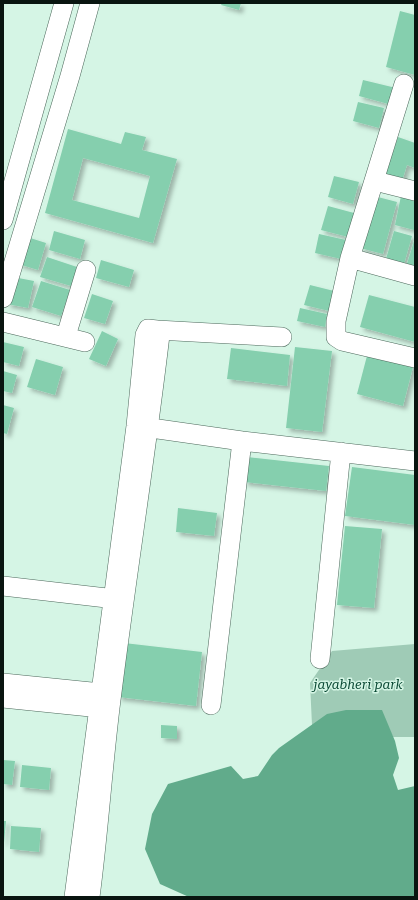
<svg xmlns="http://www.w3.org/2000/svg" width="418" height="900" font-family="'Roboto Serif',serif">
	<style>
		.green { fill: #9fcbb6 }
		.water { fill: #61ab8b }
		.building { fill: #85cfae; fill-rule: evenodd; filter: url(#shadow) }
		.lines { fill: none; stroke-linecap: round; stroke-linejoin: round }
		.street-casing { stroke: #4d695c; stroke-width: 20 }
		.street { stroke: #fff; stroke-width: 19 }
		.labels { text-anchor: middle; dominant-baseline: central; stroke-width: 3; stroke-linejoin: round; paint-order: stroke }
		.park-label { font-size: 13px; font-style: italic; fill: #094833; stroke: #d5f5e5 }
	</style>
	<defs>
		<filter id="shadow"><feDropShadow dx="3.5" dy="3.5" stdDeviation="2" flood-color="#0004"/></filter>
	</defs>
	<rect width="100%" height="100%" fill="#d5f5e5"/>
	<path class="green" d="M 415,644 L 415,737 L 393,737 L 383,715 L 312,725 L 310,683 L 332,651 Z"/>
	<path class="water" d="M 346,710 L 382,710 L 395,741 L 399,758 L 393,775 L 398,790 L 415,786 L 415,897 L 189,897 L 160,884 L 145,849 L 152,814 L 168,784 L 231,766 L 243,779 L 258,776 L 272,755 L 279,748 L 327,714 Z"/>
	<path class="building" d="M 222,3 L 241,3 L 239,10 L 221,5 Z
		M 400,11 L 415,15 L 415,75 L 386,67 Z
		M 363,80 L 396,88 L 392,105 L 359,96 Z
		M 358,102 L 384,108 L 379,128 L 353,121 Z
		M 68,129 L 121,144 L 125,132 L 146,137 L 142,150 L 177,159 L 153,243 L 45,213 ZM 83,158 L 150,176 L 139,218 L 72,200 Z
		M 398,137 L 415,143 L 415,168 L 407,165 L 401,184 L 384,178 Z
		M 334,176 L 359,182 L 353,204 L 328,197 Z
		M 374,196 L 397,202 L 383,254 L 360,248 Z
		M 401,196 L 415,199 L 414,230 L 395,225 Z
		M 328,206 L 354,213 L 348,237 L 321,230 Z
		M 54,231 L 85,240 L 80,259 L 49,250 Z
		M 394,231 L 412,236 L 404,264 L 386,259 Z
		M 319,234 L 346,240 L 341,259 L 315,253 Z
		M 27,237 L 46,243 L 38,270 L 18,264 Z
		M 415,238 L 415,269 L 406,267 Z
		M 47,257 L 77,267 L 71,286 L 40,277 Z
		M 101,260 L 134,270 L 129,287 L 96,278 Z
		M 13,277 L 34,281 L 28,308 L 7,304 Z
		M 41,281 L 70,290 L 61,316 L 32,307 Z
		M 310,285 L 334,291 L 329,311 L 304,305 Z
		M 92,294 L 113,301 L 105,324 L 84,318 Z
		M 369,295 L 415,307 L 415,342 L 360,327 Z
		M 300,308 L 327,314 L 325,327 L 297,321 Z
		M 102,331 L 118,339 L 106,366 L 89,359 Z
		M 3,342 L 24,347 L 19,366 L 3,362 Z
		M 295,347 L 332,351 L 322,432 L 286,428 Z
		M 231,348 L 290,355 L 287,386 L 227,379 Z
		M 368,352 L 414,363 L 403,406 L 357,394 Z
		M 36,359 L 63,367 L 55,395 L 27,387 Z
		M 3,371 L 17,375 L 12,393 L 3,391 Z
		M 3,405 L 14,408 L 7,434 L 3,433 Z
		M 247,457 L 329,466 L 326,491 L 244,482 Z
		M 352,467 L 415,475 L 415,525 L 345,516 Z
		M 178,508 L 217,513 L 214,536 L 176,532 Z
		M 345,526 L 382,529 L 374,608 L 337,605 Z
		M 124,643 L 202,652 L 196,706 L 118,697 Z
		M 161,725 L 177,726 L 177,739 L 161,738 Z
		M 3,760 L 15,761 L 12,785 L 3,784 Z
		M 22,765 L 51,768 L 49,790 L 20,787 Z
		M 3,821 L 6,821 L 4,843 L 3,843 Z
		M 11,826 L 41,828 L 39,852 L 10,849 Z"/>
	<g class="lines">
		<g class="street-casing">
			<path id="street" d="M 404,84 L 350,258 L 336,321 L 336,337 L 342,341 L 415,358
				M 375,181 L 415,191
				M 3,220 L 64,3
				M 350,258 L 415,276
				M 3,298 L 70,76 L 90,3
				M 3,322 L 85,342
				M 157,330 L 282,337
				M 66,336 L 86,270
				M 137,426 L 242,441 L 415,461
				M 3,586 L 124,600
				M 320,659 L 341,452
				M 3,683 L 111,694
				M 3,698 L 110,709
				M 211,705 L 242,441
				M 74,897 L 136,426 L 145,335 L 148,329 L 157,330 L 160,335 C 146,454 127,573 112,692 C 103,760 99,829 90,897"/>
		</g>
		<use href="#street" class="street"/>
	</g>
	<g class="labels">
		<g class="park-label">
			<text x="358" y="684">jayabheri park</text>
		</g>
	</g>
	<rect width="418" height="900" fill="none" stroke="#091510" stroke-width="8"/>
</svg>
